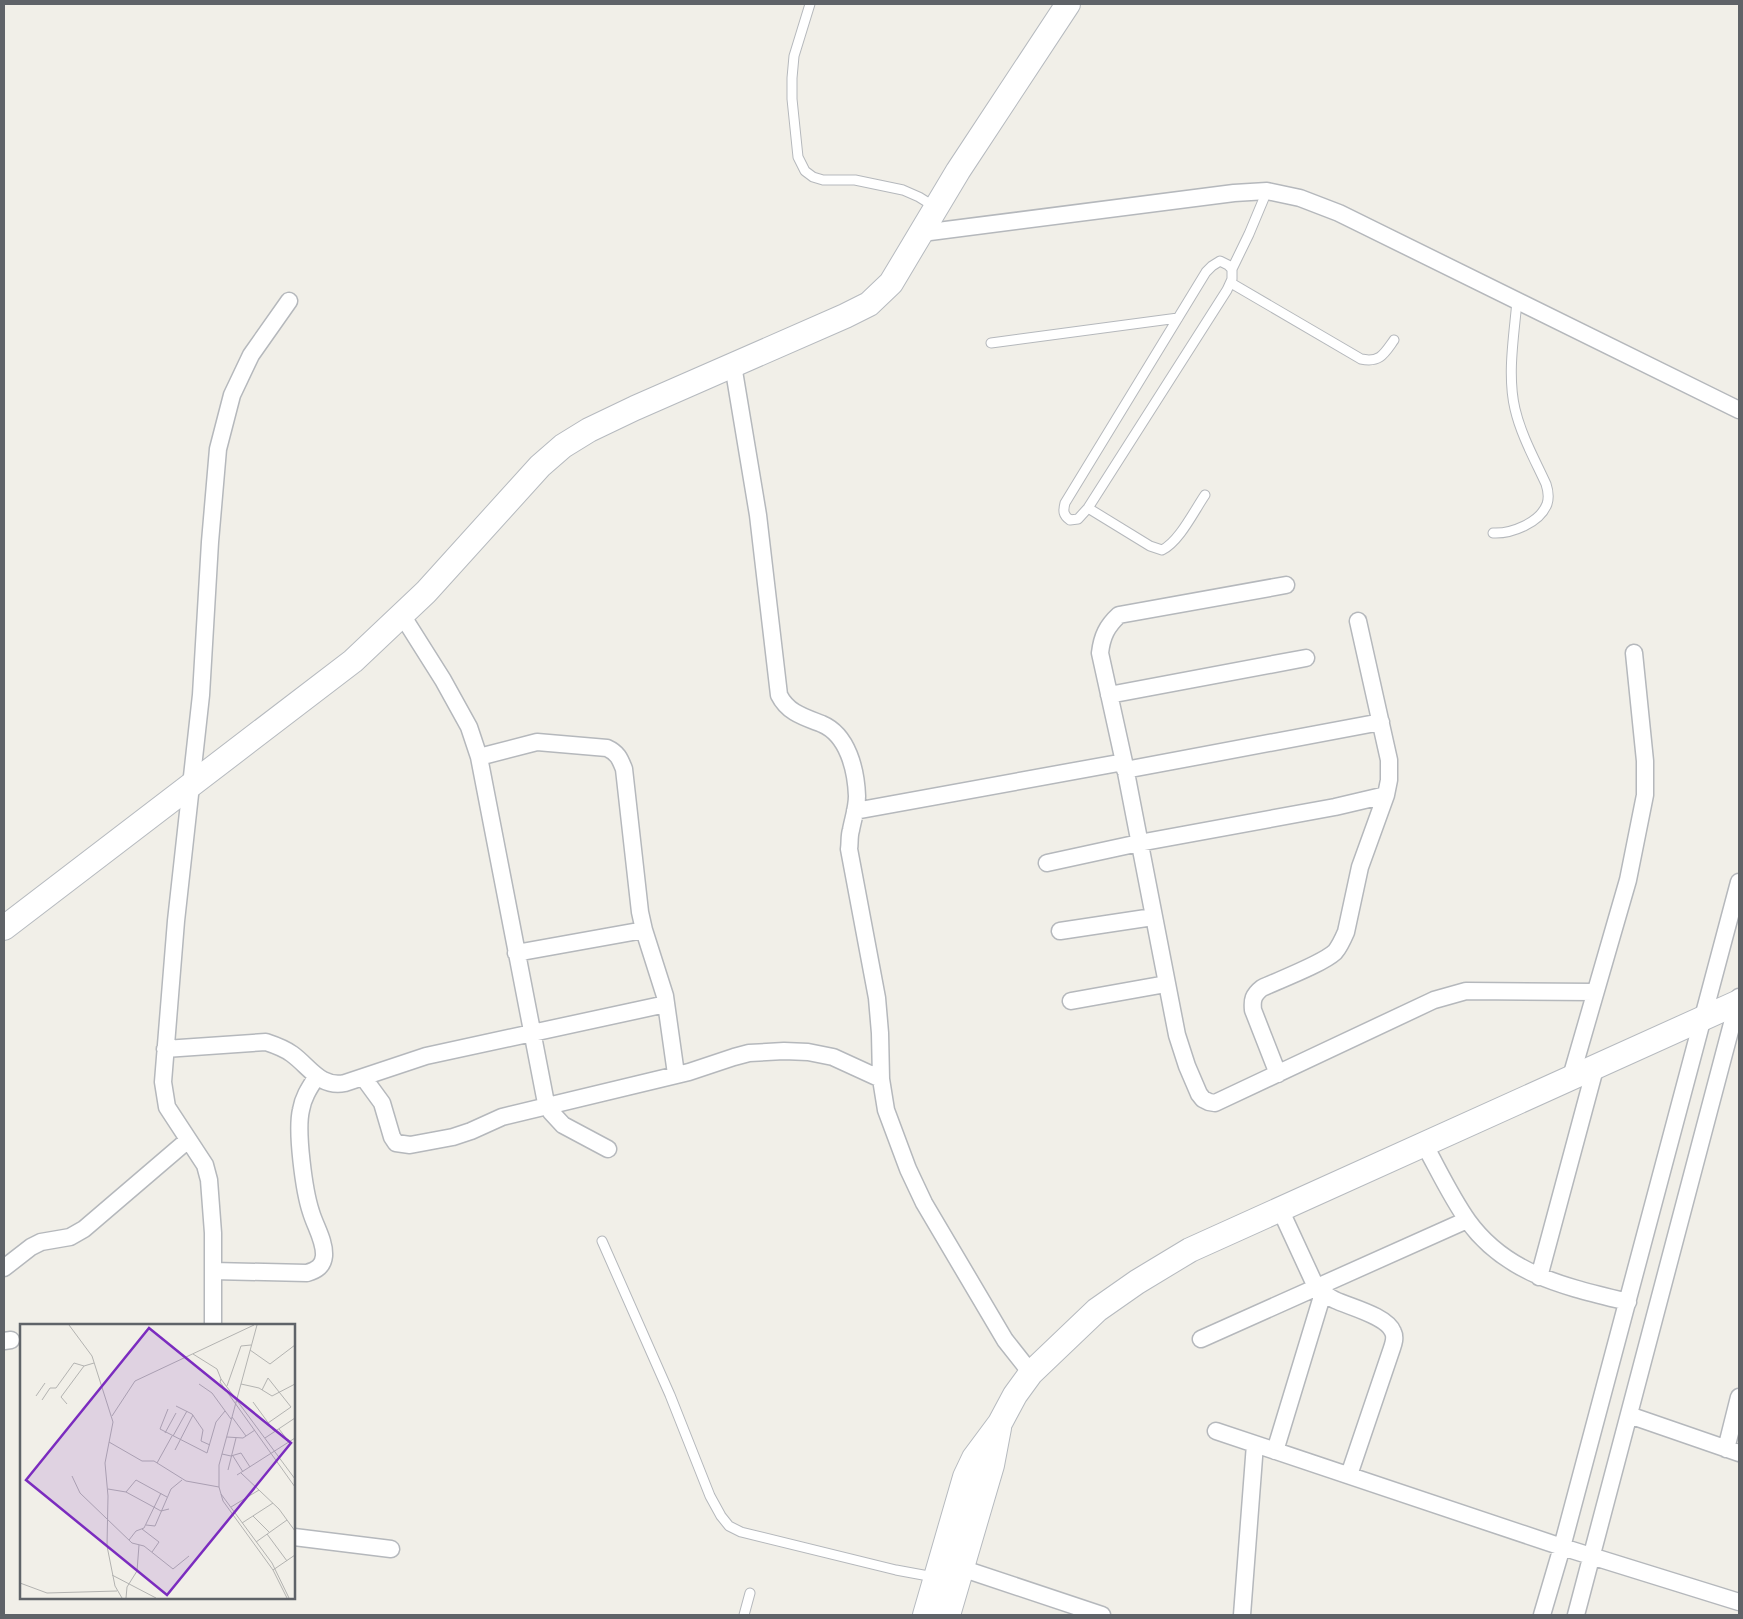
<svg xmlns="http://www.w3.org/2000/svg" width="1743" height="1619" font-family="Overpass,sans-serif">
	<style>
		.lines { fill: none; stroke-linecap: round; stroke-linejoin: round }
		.lane-casing { stroke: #b5b8bc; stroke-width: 11 }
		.street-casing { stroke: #b5b8bc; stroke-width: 19 }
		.secondary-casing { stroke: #b6babf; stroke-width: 26 }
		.lane { stroke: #fff; stroke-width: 9 }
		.street { stroke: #fff; stroke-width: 16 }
		.secondary { stroke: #fff; stroke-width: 24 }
		.inset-road { fill: none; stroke: #b3b3b1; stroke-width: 1 }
		.view { fill: #7b2cbf; fill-opacity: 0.15; stroke: #7b2cbf; stroke-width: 2.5 }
		.inset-edge { fill: none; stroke: #5f6368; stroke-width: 2.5 }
	</style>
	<rect width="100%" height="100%" fill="#f1efe8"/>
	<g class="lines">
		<g class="lane-casing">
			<path id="lane" d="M 810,4 L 794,56 L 792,78 L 792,99 L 798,157 L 805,171 L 813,177 L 823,180 L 855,180 L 903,190 L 919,197 L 935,207
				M 1232,269 L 1228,265 L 1220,261 L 1212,266 L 1206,272 L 1065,503 C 1063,511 1063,515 1070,520 L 1078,519 L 1088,508 L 1227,290 L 1232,279 L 1232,269 L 1249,234 L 1267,191
				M 1231,283 L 1361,359 C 1380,363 1384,354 1394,340
				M 991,343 L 1178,318
				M 1088,508 L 1150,546 L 1162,550 C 1179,542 1194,511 1205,495
				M 1493,533 C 1511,534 1540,523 1547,504 C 1549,498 1548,490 1546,484 C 1535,460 1521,435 1515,409 C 1507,375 1514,336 1517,301
				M 602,1241 L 670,1395 L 710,1496 L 721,1516 L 729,1526 L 741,1532 L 896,1570 L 934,1577
				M 744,1615 L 750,1593"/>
		</g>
		<g class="street-casing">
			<path id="street" d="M 922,233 L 1234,193 L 1267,191 L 1300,198 L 1339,213 L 1739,410
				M 733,365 L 758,515 L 779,695 C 788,713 804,717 822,724 C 848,735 856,770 857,796 C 857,808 853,819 851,830 C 849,836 850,843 849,849 L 877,998 L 880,1033 L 881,1079 L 886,1110 L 908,1169 L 924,1203 L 1005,1340 L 1031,1373
				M 1286,585 L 1119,615 C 1107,626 1102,636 1100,653 L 1124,762 L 1177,1035 L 1187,1066 L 1199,1094 L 1203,1099 L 1209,1102 L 1215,1103 L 1434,1000 L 1466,991 L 1595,992
				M 402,615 L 443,680 L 469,727 L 479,757 L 545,1098 L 551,1112 L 563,1125 L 608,1149
				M 1109,695 L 1306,658
				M 479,757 L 537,742 L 607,748 C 618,753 620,759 624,769 L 640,912 L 644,930 L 665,996 L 676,1074
				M 1125,770 L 1381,722
				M 855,811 L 1124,762
				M 1047,863 L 1139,843 L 1335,807 L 1386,795
				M 1060,931 L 1153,917
				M 516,953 L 644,930
				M 1071,1001 L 1166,984
				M 165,1049 L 266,1042 C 275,1045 284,1048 292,1054 C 310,1067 320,1088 345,1083 L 426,1056 L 666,1004
				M 1278,1074 L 1253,1010 C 1252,1000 1253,995 1262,988 C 1279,980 1322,964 1335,952 C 1340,946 1343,939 1346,932 L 1360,867 L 1386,795 L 1389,780 L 1389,760 L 1358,621
				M 363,1077 L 382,1103 L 392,1137 L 396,1143 L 410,1145 L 453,1137 L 471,1131 L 502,1117 L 689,1072 L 734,1057 L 749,1053 L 784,1051 L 808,1052 L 833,1057 L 881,1079
				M 1571,1077 L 1628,880 L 1645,795 L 1645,761 L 1634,653
				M 1424,1144 C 1438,1169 1451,1197 1468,1221 C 1507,1275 1567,1287 1628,1302
				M 1280,1209 L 1316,1287 C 1322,1292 1328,1297 1335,1300 C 1350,1307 1387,1316 1393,1332 C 1396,1338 1393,1345 1391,1351 L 1349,1475
				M 4,1268 L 31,1247 L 41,1242 L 70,1237 L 84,1229 L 188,1140
				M 213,1271 L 307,1273 C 317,1270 323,1266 324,1256 C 325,1241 315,1226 311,1212 C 304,1191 296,1131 301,1110 C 303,1097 310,1087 317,1076
				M 1539,1277 L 1596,1065
				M 213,1325 L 213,1233 L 209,1180 L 205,1165 L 167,1107 L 163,1082 L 176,921 L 201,695 L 210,542 L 218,449 L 232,395 L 251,355 L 289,301
				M 1201,1339 L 1467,1220
				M 4,1341 L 11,1340
				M 1629,1415 L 1739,1453
				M 1216,1431 L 1562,1547 L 1739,1602
				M 1726,1449 L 1739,1397
				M 1275,1451 L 1323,1293
				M 294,1537 L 391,1549
				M 961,1568 L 1102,1615
				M 1242,1615 L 1255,1444
				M 1542,1615 L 1562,1547 L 1739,882
				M 1576,1615 L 1739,997"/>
		</g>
		<g class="secondary-casing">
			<path id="secondary" d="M 4,928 L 353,661 L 426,592 L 540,466 L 563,446 L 589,430 L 635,408 L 845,316 L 869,304 L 891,283 L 958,171 L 1068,4
				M 925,1615 L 965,1477 L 974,1458 L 1000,1423 L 1015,1395 L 1031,1373 L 1097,1310 L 1137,1282 L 1190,1250 L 1739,1002
				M 948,1615 L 992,1465 L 999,1428"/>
		</g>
		<use href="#lane" class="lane"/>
		<use href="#street" class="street"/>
		<use href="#secondary" class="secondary"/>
	</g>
	<g transform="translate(20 1324)">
		<rect width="275" height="275" fill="#f1efe8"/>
		<path class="inset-road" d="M 49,1 L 72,32 L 93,98 L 85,139 L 88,172 L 87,222 L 95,262 L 102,274M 237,1 L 199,141 L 199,163 L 203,177 L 253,246 L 267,274M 230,26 L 250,40 L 275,21M 173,30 L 197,45 L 201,55M 179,60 L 192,69 L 211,95M 221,60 L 239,64 L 252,72 L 275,60M 207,62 L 221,22 L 231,21M 242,66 L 248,54 L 271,83 L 248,99M 16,72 L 25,59M 22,76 L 30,64 L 36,64 L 54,39 L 64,42M 233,78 L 255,108M 47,80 L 41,73 L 64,42 L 74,39M 156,82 L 172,90 L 183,106 L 181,117 L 190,121M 148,85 L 140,105 L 187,129 L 196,98 L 205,87M 92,92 L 115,57 L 234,1M 212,93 L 226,112M 259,105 L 269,118M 145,109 L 156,89M 153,112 L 167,87M 207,113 L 223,114 L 235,106M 245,114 L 275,94M 89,118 L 122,137 L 134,137 L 166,157 L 199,163M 155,126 L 173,91M 202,130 L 211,132 L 221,129 L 230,143M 213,132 L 223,148M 137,139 L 152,112M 208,146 L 216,114M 221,149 L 259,185 L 275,207M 217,151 L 275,114M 52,152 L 60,169 L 112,219 L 124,222 L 153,245 L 169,232M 275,155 L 201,55 L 200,58 L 275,163M 88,165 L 106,168 L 141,187 L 149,185M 106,168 L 116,156 L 147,173M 201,170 L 252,239 L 269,274M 211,183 L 239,166M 233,192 L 249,208M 222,199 L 253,179M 126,201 L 135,202 L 151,165 L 162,156M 122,205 L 139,218 L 132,228M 247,210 L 267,237M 109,216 L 116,207 L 124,204 L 141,169M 236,218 L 267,196M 253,246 L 275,231M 92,251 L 136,274M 0,259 L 27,269 L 97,267M 106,274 L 107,263 L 117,247 L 119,221"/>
		<path class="view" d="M 129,4 L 271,119 L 147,271 L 6,156 Z"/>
		<rect width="275" height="275" class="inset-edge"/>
	</g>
	<rect width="1743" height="1619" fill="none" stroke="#5f6368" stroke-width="10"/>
</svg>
